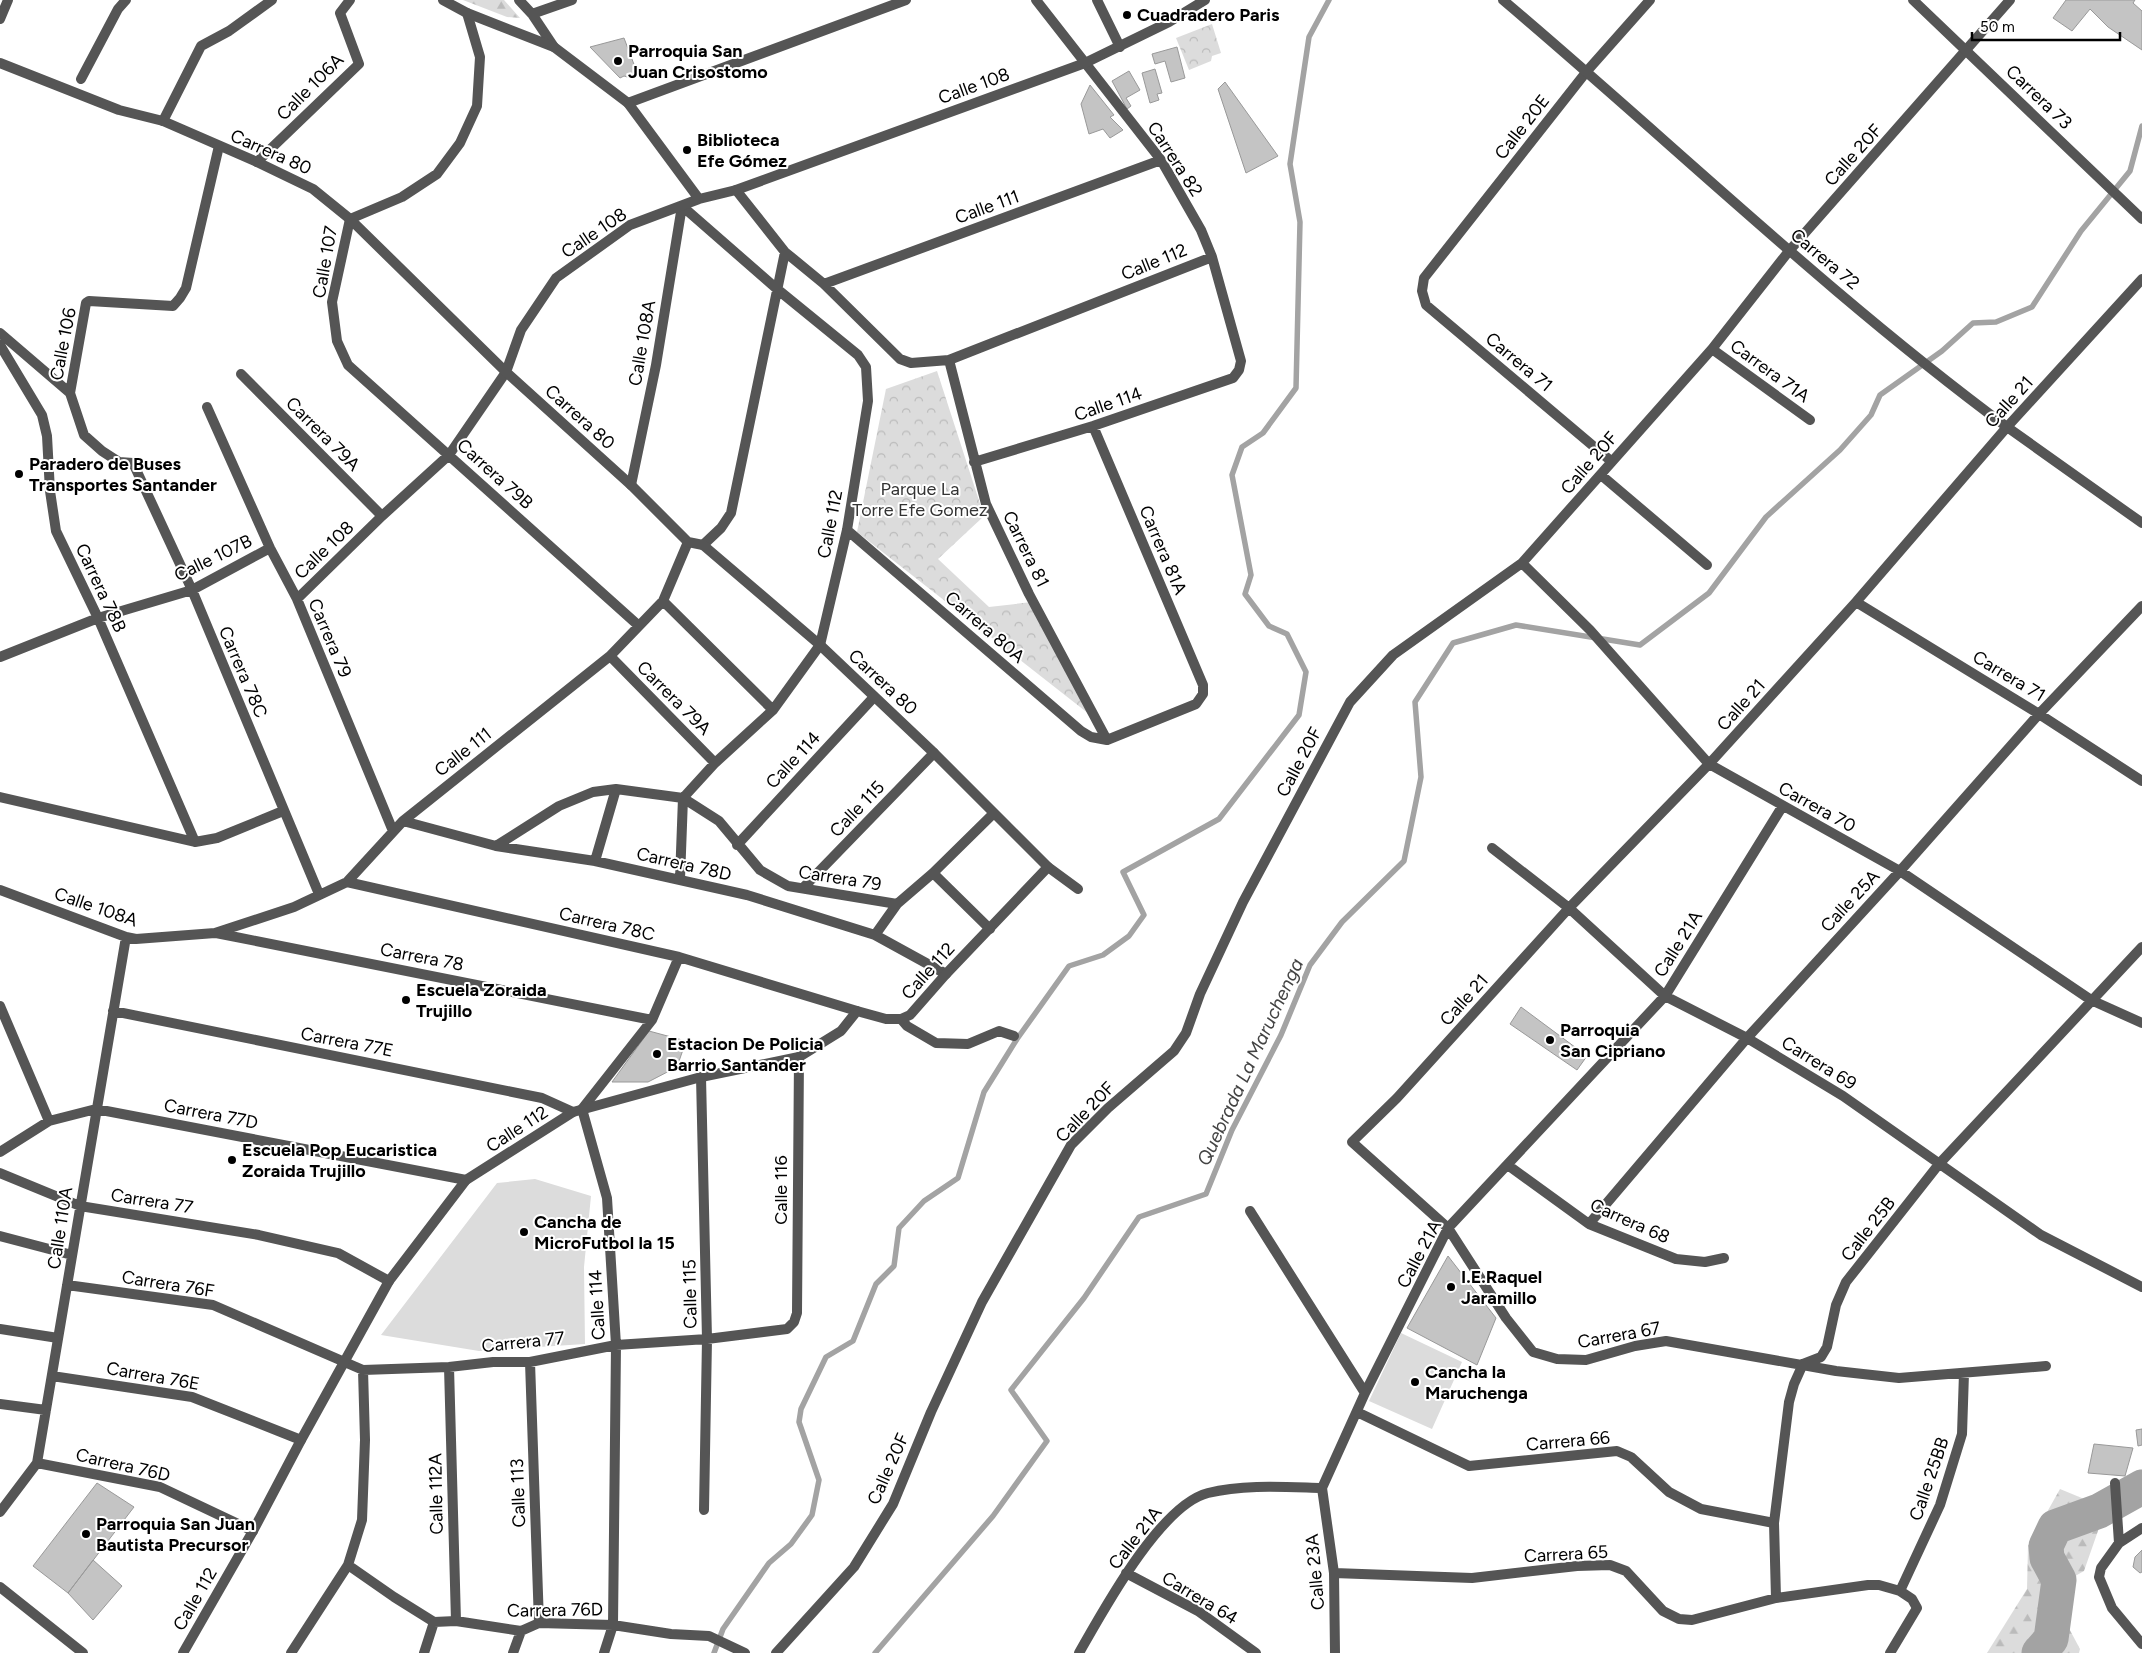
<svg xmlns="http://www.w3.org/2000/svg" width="2142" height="1653" font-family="Figtree,sans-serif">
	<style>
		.grass { fill: #dcdcdc }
		.forest { fill: url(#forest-firs) }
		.park { fill: url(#park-crowns) }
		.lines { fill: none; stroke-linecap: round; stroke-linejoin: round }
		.stream { stroke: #a3a3a3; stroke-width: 5.5 }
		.river { stroke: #a3a3a3; stroke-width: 35 }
		.building { fill: #c4c4c4; stroke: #999 }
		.pedestrian { stroke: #555; stroke-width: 10 }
		.minor { stroke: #555; stroke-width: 10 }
		.tertiary { stroke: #555; stroke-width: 10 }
		.poi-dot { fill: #000; stroke: #fff; stroke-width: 2 }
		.labels { text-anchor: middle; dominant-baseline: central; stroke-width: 4; stroke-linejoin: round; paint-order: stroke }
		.poi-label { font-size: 18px; font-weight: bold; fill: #000; stroke: #fff; text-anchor: start }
		.street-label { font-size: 18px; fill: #000; stroke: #fff }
		.park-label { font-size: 18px; fill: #333; stroke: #fff }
		.water-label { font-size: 19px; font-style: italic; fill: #444; stroke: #fff }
	</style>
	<defs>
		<pattern id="forest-firs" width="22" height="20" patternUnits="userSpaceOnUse" patternTransform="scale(1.25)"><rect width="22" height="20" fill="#dcdcdc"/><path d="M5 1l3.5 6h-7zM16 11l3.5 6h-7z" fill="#bbb"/></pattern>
		<pattern id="park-crowns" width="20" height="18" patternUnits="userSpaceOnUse" patternTransform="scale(1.25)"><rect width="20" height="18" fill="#dcdcdc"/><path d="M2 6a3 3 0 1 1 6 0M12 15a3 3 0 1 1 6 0" fill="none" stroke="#bbb"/></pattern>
	</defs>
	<rect width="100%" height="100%" fill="#fff"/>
	<path class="grass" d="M 535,1179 L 591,1196 L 584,1267 L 585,1344 L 479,1351 L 381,1335 L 497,1183 Z
		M 1401,1333 L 1462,1362 L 1432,1429 L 1369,1401 Z"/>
	<path class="forest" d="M 463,0 L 504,0 L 520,18 L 507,17 Z
		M 2060,1489 L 2106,1508 L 2084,1571 L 2049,1591 L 2080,1649 L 2079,1653 L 1987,1653 L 2027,1589 L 2028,1546 Z"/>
	<path class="park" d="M 1212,24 L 1221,53 L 1212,56 L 1211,61 L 1189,70 L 1176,38 Z
		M 937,371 L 984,516 L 938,559 L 989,607 L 1032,602 L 1089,714 L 857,532 L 886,389 Z"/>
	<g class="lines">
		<path class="stream" d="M 714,1653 L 723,1629 L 769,1563 L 791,1544 L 812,1515 L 819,1480 L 799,1422 L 801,1409 L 826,1357 L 853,1341 L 876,1284 L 894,1266 L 899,1228 L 924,1201 L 958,1178 L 984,1092 L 1017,1039 L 1069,966 L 1103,955 L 1129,936 L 1144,915 L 1123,872 L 1219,819 L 1299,715 L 1306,672 L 1287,634 L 1269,626 L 1245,594 L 1251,575 L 1232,475 L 1242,447 L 1263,433 L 1296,388 L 1300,222 L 1290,164 L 1309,37 L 1329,0
			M 875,1653 L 993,1516 L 1047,1441 L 1011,1390 L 1084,1298 L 1139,1217 L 1206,1194 L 1232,1130 L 1281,1035 L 1310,965 L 1342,922 L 1404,861 L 1421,777 L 1415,702 L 1453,643 L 1516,625 L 1640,645 L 1709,593 L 1766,517 L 1840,450 L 1871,415 L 1880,395 L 1942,351 L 1973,323 L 1996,322 L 2032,307 L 2081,231 L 2130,171 L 2142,126"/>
		<path class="river" d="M 2039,1653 L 2051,1639 L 2059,1580 L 2047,1558 L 2046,1546 L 2055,1527 L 2099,1511 L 2142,1487"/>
	</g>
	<path class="building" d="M 2066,0 L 2135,0 L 2133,3 L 2142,11 L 2142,50 L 2108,27 L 2090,9 L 2072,31 L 2053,18 Z
		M 624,38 L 638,75 L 631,78 L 624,76 L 620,78 L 590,47 Z
		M 1177,47 L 1185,78 L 1171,82 L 1165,61 L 1155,64 L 1152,54 Z
		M 1155,69 L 1162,93 L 1157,94 L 1159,100 L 1150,103 L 1142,73 Z
		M 1129,71 L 1140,90 L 1126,98 L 1131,106 L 1127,109 L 1112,81 Z
		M 1225,82 L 1278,156 L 1246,173 L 1218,89 Z
		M 1090,85 L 1114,115 L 1110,117 L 1123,130 L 1110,138 L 1103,129 L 1089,134 L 1081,104 Z
		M 1521,1007 L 1587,1056 L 1577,1070 L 1510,1024 Z
		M 649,1031 L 686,1041 L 677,1067 L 648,1082 L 612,1082 Z
		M 1448,1256 L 1496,1318 L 1477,1365 L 1407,1328 Z
		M 2142,1429 L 2142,1445 L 2138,1446 L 2136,1430 Z
		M 2094,1444 L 2133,1448 L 2125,1476 L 2088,1473 Z
		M 97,1483 L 134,1507 L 68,1593 L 33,1566 Z
		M 2142,1550 L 2142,1572 L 2140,1573 L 2133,1567 L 2135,1557 Z
		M 93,1560 L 122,1586 L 93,1620 L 68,1593 Z"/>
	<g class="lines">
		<path class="pedestrian" d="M 0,19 L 8,0
			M 81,79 L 118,9 L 126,0
			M 163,121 L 201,46 L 229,31 L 272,0
			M 257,162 L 359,64 L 340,13 L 350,0"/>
		<path class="minor" d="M 519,0 L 532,14 L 554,47
			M 1097,0 L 1120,47
			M 467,13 L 480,57 L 477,106 L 460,143 L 437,174 L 402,197 L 350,219 L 332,302 L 337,341 L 348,365 L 639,626
			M 532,14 L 572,0
			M 628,103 L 906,0
			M 736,190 L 785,252 L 824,284 L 900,359 L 911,363 L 949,360 L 1212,257
			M 824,284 L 1161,160
			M 0,333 L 70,393 L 84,435 L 102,451 L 119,462 L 133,463 L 192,590 L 319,894
			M 0,345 L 42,415 L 47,436 L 50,491 L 56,531 L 98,618 L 195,842
			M 1712,349 L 1810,420
			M 949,360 L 986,504 L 1029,594 L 1107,740
			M 241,374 L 382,516
			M 70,393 L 86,303 L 89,301 L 173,306 L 180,298 L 186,288 L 219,146
			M 207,407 L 270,548 L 297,599 L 393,831
			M 1093,426 L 1203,685 L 1203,694 L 1196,704 L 1107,740
			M 1611,461 L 1426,305 L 1422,291 L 1424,278 L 1587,71 L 1650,0
			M 974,462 L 1093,426 L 1233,378 L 1239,370 L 1241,361 L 1212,257 L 1201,230 L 1161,160 L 1036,0
			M 1601,475 L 1707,565
			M 631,485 L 656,365 L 682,206
			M 847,530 L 1081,731 L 1091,737 L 1107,740
			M 703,545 L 721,528 L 731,513 L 785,252
			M 1522,563 L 1590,630 L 1709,764 L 1900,871 L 2091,1000 L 2142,1023
			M 297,599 L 382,516 L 449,455 L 506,372
			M 663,601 L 773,710
			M 1856,602 L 2039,714 L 2142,781
			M 610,656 L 715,763
			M 0,657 L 98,618 L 192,590 L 270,548
			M 0,797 L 195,842 L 217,838 L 283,811
			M 403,821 L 496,846 L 595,861 L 747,895 L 875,935 L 946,974
			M 737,845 L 874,697
			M 496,846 L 559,806 L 593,792 L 616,789 L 683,798 L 719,821 L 760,870 L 788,886 L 897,904
			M 1492,848 L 1569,908 L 1665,996 L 1747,1038 L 1843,1096 L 2041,1235 L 2142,1287
			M 595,861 L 616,789
			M 1048,867 L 1078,889
			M 933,873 L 990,929
			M 680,879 L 683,798 L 715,763 L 773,710 L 820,645 L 847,530 L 868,401 L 866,367 L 858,355 L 777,289 L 682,206
			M 347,882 L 679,957 L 857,1011
			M 803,888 L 934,753
			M 0,890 L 126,937 L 136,939 L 215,933 L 294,907 L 347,882 L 403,821 L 610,656 L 663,601 L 688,542
			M 216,933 L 652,1020
			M 875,935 L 897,904 L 933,873 L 993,814
			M 0,1006 L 49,1121
			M 113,1011 L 542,1098 L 573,1112
			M 901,1019 L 907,1026 L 936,1043 L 968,1044 L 999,1031 L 1014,1036
			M 701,1077 L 707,1339 L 704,1510
			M 0,1152 L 49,1121 L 96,1109 L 466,1180
			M 1509,1166 L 1589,1224 L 1676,1259 L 1705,1262 L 1724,1258
			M 0,1173 L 80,1206 L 259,1235 L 338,1253 L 389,1281
			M 1250,1211 L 1365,1393
			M 1589,1224 L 1747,1038 L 1900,871 L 2039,714 L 2142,606
			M 0,1236 L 72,1255
			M 67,1285 L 213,1305 L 363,1370 L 449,1367 L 493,1362 L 530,1362 L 616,1345 L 707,1339 L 787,1329 L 794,1322 L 797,1313 L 799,1057
			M 0,1329 L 58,1338
			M 530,1362 L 539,1623
			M 2046,1366 L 1899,1378 L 1836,1371 L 1666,1341 L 1635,1346 L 1586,1360 L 1557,1359 L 1533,1352 L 1506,1318 L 1448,1228 L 1352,1142 L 1397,1098 L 1569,908 L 1709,764 L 1856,602 L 2007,427 L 2142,523
			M 449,1367 L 456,1621
			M 52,1376 L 192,1397 L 301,1440
			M 0,1404 L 46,1410
			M 1357,1412 L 1469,1466 L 1617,1451 L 1631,1457 L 1669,1492 L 1701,1509 L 1774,1523
			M 37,1463 L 160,1487 L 253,1531
			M 2115,1483 L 2119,1543
			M 1322,1488 L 1365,1393 L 1448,1228 L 1665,996 L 1782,807
			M 1322,1488 L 1334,1573 L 1335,1653
			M 0,1512 L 37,1463 L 126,937
			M 2142,1528 L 2119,1543 L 2101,1568 L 2099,1577 L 2112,1608 L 2142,1644
			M 348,1565 L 394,1597 L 434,1622 L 456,1621 L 521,1631 L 539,1623 L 613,1625 L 671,1634 L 709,1636 L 745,1653
			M 1126,1573 L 1198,1611 L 1256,1653
			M 1334,1573 L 1472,1578 L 1577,1566 L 1610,1565 L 1626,1571 L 1663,1611 L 1679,1619 L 1692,1620 L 1776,1598 L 1868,1585 L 1879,1585 L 1900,1591 L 1912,1599 L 1917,1608 L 1890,1653
			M 0,1587 L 83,1653
			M 1900,1591 L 1940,1505 L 1962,1434 L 1964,1373
			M 1776,1598 L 1774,1523 L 1789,1402 L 1794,1384 L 1803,1364 L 1821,1357 L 1827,1347 L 1836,1305 L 1846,1282 L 1939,1164 L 2142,947
			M 291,1653 L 348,1565 L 362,1520 L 365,1440 L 363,1370
			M 424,1653 L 434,1622
			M 513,1653 L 521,1631
			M 604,1653 L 613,1625 L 616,1345 L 607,1198 L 582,1109 L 652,1020 L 679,957
			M 776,1653 L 854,1567 L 893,1504 L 931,1412 L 982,1302 L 1071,1145 L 1108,1108 L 1174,1051 L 1186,1033 L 1200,994 L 1243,902 L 1350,702 L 1393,655 L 1522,563 L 1712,349 L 1789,251 L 2010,0
			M 1079,1653 C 1103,1611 1160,1505 1208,1493 C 1244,1484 1285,1487 1322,1488"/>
		<path class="tertiary" d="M 443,0 L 467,13 L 554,47 L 628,103 L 699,199
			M 1503,0 C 1671,142 1830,296 2007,427 L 2142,279
			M 1913,0 L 2142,219
			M 0,63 L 119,110 L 163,121 L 257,162 L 313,189 L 350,219 L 506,372 L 631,485 L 688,542 L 703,545 L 820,645 L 934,753 L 1048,867 L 946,974 L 910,1015 L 901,1019 L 886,1019 L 857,1011 L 841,1031 L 799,1057 L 701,1077 L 573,1112 L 466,1180 L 389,1281 L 301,1440 L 253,1531 L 183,1653
			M 506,372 L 521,330 L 556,278 L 630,225 L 699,199 L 736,190 L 1085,63 L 1169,22 L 1205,0"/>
	</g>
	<g class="poi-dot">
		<circle cx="1127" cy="15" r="5"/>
		<circle cx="618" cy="61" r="5"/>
		<circle cx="687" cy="150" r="5"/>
		<circle cx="19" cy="474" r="5"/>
		<circle cx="406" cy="1000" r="5"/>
		<circle cx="1550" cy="1040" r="5"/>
		<circle cx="657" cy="1054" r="5"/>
		<circle cx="232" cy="1160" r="5"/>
		<circle cx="524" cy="1232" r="5"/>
		<circle cx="1451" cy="1287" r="5"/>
		<circle cx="1415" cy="1382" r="5"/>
		<circle cx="86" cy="1534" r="5"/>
	</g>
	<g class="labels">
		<g class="poi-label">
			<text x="1137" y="15">Cuadradero Paris</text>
			<text x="628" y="51">Parroquia San<tspan x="628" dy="21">Juan Crisostomo</tspan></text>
			<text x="697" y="140">Biblioteca<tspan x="697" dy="21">Efe Gómez</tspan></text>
			<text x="29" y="464">Paradero de Buses<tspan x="29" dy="21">Transportes Santander</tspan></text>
			<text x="416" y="990">Escuela Zoraida<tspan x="416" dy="21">Trujillo</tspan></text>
			<text x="1560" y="1030">Parroquia<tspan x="1560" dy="21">San Cipriano</tspan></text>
			<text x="667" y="1044">Estacion De Policia<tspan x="667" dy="21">Barrio Santander</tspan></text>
			<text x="242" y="1150">Escuela Pop Eucaristica<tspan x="242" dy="21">Zoraida Trujillo</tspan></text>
			<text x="534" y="1222">Cancha de<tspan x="534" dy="21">MicroFutbol la 15</tspan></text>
			<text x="1461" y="1277">I.E.Raquel<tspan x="1461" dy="21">Jaramillo</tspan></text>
			<text x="1425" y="1372">Cancha la<tspan x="1425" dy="21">Maruchenga</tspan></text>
			<text x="96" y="1524">Parroquia San Juan<tspan x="96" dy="21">Bautista Precursor</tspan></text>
		</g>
		<g class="street-label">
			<text transform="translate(974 86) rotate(-20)">Calle 108</text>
			<text transform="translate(310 87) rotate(-45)">Calle 106A</text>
			<text transform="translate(2039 97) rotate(44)">Carrera 73</text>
			<text transform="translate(1522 127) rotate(-52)">Calle 20E</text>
			<text transform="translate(271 152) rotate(24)">Carrera 80</text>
			<text transform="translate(1853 155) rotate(-48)">Calle 20F</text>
			<text transform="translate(1175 159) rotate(57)">Carrera 82</text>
			<text transform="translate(987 207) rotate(-20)">Calle 111</text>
			<text transform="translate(594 233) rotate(-34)">Calle 108</text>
			<text transform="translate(1825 259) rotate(40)">Carrera 72</text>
			<text transform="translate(325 262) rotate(-80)">Calle 107</text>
			<text transform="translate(1154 262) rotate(-22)">Calle 112</text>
			<text transform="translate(642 343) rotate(-80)">Calle 108A</text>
			<text transform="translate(63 344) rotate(-79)">Calle 106</text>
			<text transform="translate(1519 362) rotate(40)">Carrera 71</text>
			<text transform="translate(1770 371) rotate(36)">Carrera 71A</text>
			<text transform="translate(2009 402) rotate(-48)">Calle 21</text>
			<text transform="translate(1108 404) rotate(-19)">Calle 114</text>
			<text transform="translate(580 417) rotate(42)">Carrera 80</text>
			<text transform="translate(323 434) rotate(45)">Carrera 79A</text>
			<text transform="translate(1589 463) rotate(-49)">Calle 20F</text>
			<text transform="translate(495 474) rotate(42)">Carrera 79B</text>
			<text transform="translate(830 524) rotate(-79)">Calle 112</text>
			<text transform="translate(1026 549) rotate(64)">Carrera 81</text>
			<text transform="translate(324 550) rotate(-44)">Calle 108</text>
			<text transform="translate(1163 550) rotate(67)">Carrera 81A</text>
			<text transform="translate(213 558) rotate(-26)">Calle 107B</text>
			<text transform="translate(101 588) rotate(65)">Carrera 78B</text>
			<text transform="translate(985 627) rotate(41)">Carrera 80A</text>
			<text transform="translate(330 638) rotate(67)">Carrera 79</text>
			<text transform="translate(243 672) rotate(67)">Carrera 78C</text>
			<text transform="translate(2009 676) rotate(31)">Carrera 71</text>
			<text transform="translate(883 682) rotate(43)">Carrera 80</text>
			<text transform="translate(674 698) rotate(45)">Carrera 79A</text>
			<text transform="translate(1741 705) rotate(-48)">Calle 21</text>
			<text transform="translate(463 752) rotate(-38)">Calle 111</text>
			<text transform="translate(793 760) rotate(-47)">Calle 114</text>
			<text transform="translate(1299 762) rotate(-62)">Calle 20F</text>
			<text transform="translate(1817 807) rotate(29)">Carrera 70</text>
			<text transform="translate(857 809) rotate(-46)">Calle 115</text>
			<text transform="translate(684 864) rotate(13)">Carrera 78D</text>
			<text transform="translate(840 878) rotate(9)">Carrera 79</text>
			<text transform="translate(1850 901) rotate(-47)">Calle 25A</text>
			<text transform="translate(96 907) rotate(19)">Calle 108A</text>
			<text transform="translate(607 924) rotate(13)">Carrera 78C</text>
			<text transform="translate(1678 944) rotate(-58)">Calle 21A</text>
			<text transform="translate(422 957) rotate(11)">Carrera 78</text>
			<text transform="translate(928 971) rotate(-48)">Calle 112</text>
			<text transform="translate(1464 1000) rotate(-48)">Calle 21</text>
			<text transform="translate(347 1042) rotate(11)">Carrera 77E</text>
			<text transform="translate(1819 1063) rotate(32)">Carrera 69</text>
			<text transform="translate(1085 1112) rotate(-46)">Calle 20F</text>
			<text transform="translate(211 1114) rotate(11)">Carrera 77D</text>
			<text transform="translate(517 1129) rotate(-33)">Calle 112</text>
			<text transform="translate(781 1190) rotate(-90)">Calle 116</text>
			<text transform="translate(152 1201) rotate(9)">Carrera 77</text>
			<text transform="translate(1630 1221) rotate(24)">Carrera 68</text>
			<text transform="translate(60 1228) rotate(-81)">Calle 110A</text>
			<text transform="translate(1868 1229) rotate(-52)">Calle 25B</text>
			<text transform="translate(1419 1254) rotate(-62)">Calle 21A</text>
			<text transform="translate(168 1284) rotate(9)">Carrera 76F</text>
			<text transform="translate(690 1294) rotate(-91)">Calle 115</text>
			<text transform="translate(597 1305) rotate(-93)">Calle 114</text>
			<text transform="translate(1619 1335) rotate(-10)">Carrera 67</text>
			<text transform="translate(523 1342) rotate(-6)">Carrera 77</text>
			<text transform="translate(153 1376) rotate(10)">Carrera 76E</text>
			<text transform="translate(1568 1441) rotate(-5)">Carrera 66</text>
			<text transform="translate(123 1465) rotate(13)">Carrera 76D</text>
			<text transform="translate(888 1469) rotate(-66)">Calle 20F</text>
			<text transform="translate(1929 1479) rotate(-71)">Calle 25BB</text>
			<text transform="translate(518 1493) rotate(-92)">Calle 113</text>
			<text transform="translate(436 1494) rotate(-91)">Calle 112A</text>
			<text transform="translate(1135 1538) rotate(-52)">Calle 21A</text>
			<text transform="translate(1566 1554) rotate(-3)">Carrera 65</text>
			<text transform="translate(1315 1572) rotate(-95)">Calle 23A</text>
			<text transform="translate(1200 1598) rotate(31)">Carrera 64</text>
			<text transform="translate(195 1599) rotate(-60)">Calle 112</text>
			<text transform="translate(555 1610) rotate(-1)">Carrera 76D</text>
		</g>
		<g class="park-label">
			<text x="920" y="489">Parque La<tspan x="920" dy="21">Torre Efe Gomez</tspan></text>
		</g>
		<g class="water-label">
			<text transform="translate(1250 1062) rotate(-65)">Quebrada La Maruchenga</text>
		</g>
	</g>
	<path d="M1972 32v8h148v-8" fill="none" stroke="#000000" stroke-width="2.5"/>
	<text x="1980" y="32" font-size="15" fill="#000000" stroke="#ffffff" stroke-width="4" paint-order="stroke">50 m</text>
</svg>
